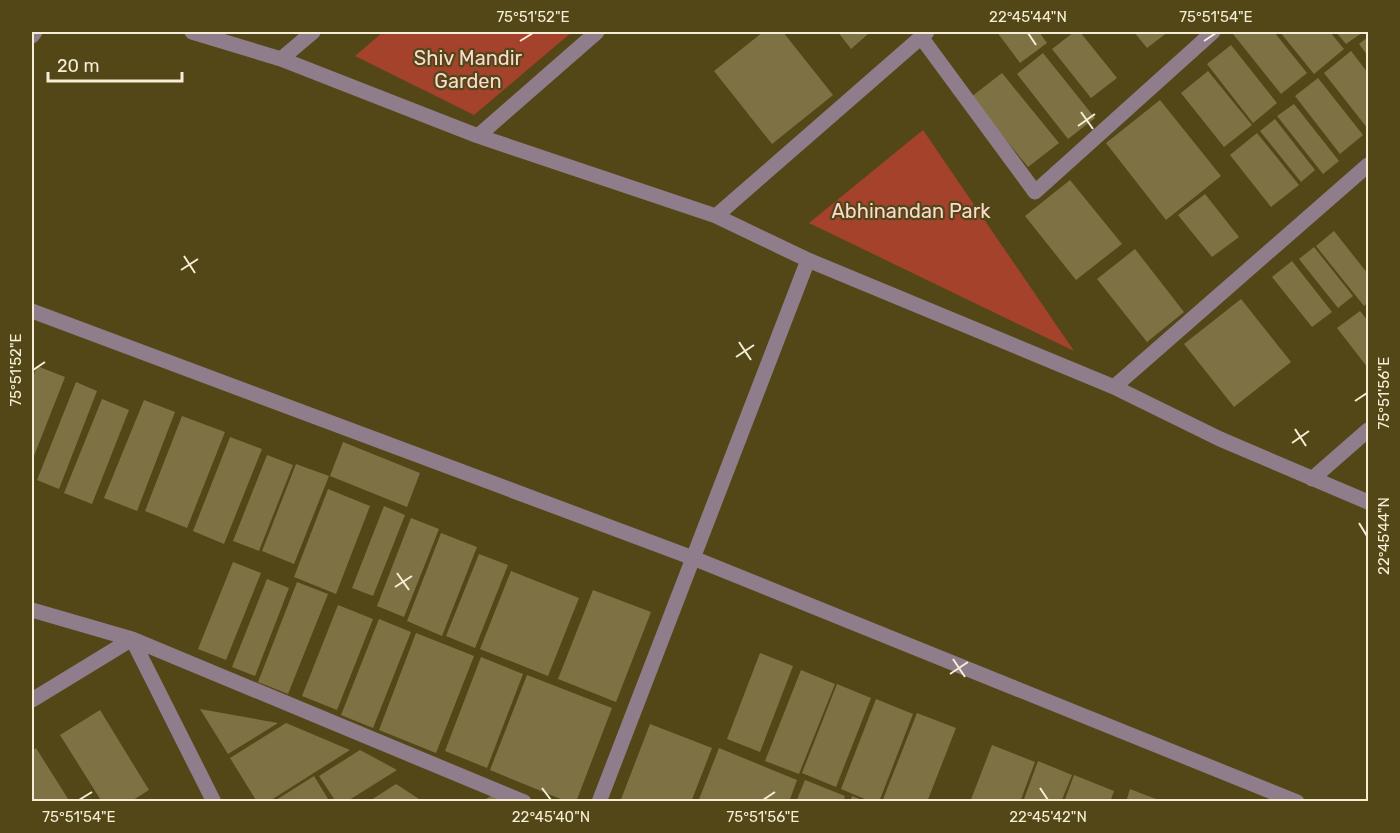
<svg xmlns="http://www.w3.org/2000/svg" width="1400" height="833" font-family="Rubik,sans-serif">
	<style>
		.green { fill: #a4422c }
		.building { fill: #7e7143 }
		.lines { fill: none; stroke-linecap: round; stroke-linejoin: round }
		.minor { stroke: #8f7d8b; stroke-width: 15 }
		.ticks { fill: none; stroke: #f5eed5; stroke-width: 2 }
		.labels { text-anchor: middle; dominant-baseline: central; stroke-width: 4.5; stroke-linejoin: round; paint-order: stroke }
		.park-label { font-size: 20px; fill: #fcdad2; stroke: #534718 }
		.neatline { fill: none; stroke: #f5eed5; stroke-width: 2 }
		.ticks-label { font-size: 15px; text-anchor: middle; fill: #f5eed5 }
	</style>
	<rect width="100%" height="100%" fill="#534718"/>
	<path class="green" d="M 383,32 L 572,32 L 474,115 L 355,56 Z
		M 923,130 L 1074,351 L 809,223 Z"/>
	<path class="building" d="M 763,32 L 783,32 L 833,95 L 772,144 L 714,71 Z
		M 838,32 L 866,32 L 868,34 L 851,49 Z
		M 997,32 L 1039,32 L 1047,43 L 1020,63 Z
		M 1074,32 L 1080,32 L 1117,78 L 1091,98 L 1052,49 Z
		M 1134,32 L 1168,32 L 1147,48 Z
		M 1237,32 L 1274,32 L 1307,73 L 1281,94 L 1233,34 Z
		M 1280,32 L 1330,32 L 1344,49 L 1314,74 Z
		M 1336,32 L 1363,32 L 1346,44 Z
		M 1368,37 L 1368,56 L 1359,44 Z
		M 1231,45 L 1277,103 L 1253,123 L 1207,64 Z
		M 1351,51 L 1368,73 L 1368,129 L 1324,73 Z
		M 1043,53 L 1095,118 L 1068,139 L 1017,74 Z
		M 1208,71 L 1252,125 L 1224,147 L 1181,93 Z
		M 1002,73 L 1059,143 L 1028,167 L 971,97 Z
		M 1318,78 L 1363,135 L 1340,154 L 1295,96 Z
		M 1160,100 L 1221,176 L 1166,220 L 1106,143 Z
		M 1294,104 L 1339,161 L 1323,174 L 1277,116 Z
		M 1275,119 L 1315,170 L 1301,182 L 1260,131 Z
		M 1257,133 L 1299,185 L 1271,207 L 1230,155 Z
		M 1070,180 L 1122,244 L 1076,280 L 1025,216 Z
		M 1205,194 L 1239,237 L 1212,257 L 1178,215 Z
		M 1334,231 L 1368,274 L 1368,302 L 1364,306 L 1316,246 Z
		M 1314,247 L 1353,296 L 1338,308 L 1299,259 Z
		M 1135,249 L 1184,312 L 1147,342 L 1097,279 Z
		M 1292,261 L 1332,312 L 1312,327 L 1272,277 Z
		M 1241,299 L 1291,362 L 1234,407 L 1184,344 Z
		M 1360,311 L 1368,321 L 1368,368 L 1337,328 Z
		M 37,366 L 65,377 L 32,461 L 32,380 Z
		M 76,382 L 97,391 L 59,489 L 37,480 Z
		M 102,399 L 129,410 L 92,504 L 64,493 Z
		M 144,400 L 175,412 L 137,511 L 104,498 Z
		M 182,416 L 225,432 L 187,528 L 145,511 Z
		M 230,437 L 262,449 L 224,544 L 193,531 Z
		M 343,442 L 420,473 L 407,507 L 330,476 Z
		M 267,455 L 293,465 L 259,551 L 233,541 Z
		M 296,464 L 329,476 L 294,564 L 262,551 Z
		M 328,489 L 370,506 L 336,594 L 294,577 Z
		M 384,506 L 405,515 L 373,596 L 352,588 Z
		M 411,518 L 439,529 L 404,617 L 377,606 Z
		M 441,533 L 477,547 L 442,636 L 407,621 Z
		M 479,554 L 508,565 L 475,648 L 446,636 Z
		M 233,562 L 261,573 L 226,660 L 198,649 Z
		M 511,571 L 579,598 L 548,676 L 480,649 Z
		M 267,579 L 289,588 L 255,676 L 232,667 Z
		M 297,582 L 328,594 L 288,694 L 258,682 Z
		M 593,590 L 651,612 L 616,702 L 558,679 Z
		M 338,605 L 373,619 L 337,710 L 302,696 Z
		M 379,619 L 411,632 L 373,728 L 341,715 Z
		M 416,633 L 474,656 L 436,753 L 379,730 Z
		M 760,653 L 793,666 L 760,752 L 727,739 Z
		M 481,657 L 523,674 L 487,768 L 445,751 Z
		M 801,670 L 835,684 L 799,774 L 765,761 Z
		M 527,675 L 612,708 L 576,802 L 568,802 L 490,770 Z
		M 837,684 L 871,698 L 836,787 L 802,773 Z
		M 876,699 L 913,714 L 879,802 L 872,802 L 841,789 Z
		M 200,709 L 278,723 L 228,754 Z
		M 100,710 L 149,790 L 130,802 L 102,802 L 60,735 Z
		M 917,713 L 956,728 L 927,802 L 882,802 Z
		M 286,723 L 350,750 L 268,802 L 257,802 L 230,758 Z
		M 650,724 L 712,748 L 691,802 L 620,802 Z
		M 992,745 L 1035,762 L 1020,802 L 970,802 Z
		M 36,748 L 70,802 L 32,802 L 32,751 Z
		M 719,748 L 797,780 L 789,802 L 698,802 Z
		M 360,750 L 397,770 L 346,802 L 336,802 L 319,776 Z
		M 1038,761 L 1072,775 L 1061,802 L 1023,802 Z
		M 1074,775 L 1114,791 L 1110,802 L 1064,802 Z
		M 314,776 L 330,802 L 273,802 Z
		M 805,780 L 845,796 L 843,802 L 796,802 Z
		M 396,784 L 419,799 L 415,802 L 368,802 Z
		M 1130,789 L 1161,801 L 1161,802 L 1126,802 Z
		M 495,794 L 502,802 L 480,802 Z
		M 852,796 L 865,801 L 865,802 L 850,802 Z"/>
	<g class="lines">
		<path class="minor" d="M 192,32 L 281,59 L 478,136 L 716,216 L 808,260 L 599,802
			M 32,36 L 35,32
			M 921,37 L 1035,192 L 1213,32
			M 281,59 L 313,32
			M 478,136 L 597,32
			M 716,216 L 927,32
			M 808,260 L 1114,387 L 1220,439 L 1368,502
			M 32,311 L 693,558 L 1297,802
			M 1114,387 L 1368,165
			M 1312,479 L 1368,430
			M 32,610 L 132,639 L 524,802
			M 32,700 L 132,639 L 214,802"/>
	</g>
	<path class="ticks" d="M 1028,33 L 1036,45M 520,41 L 533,33M 1204,41 L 1216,33M 1081,112 L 1093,129M 1078,126 L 1095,114M 184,256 L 195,273M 181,270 L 198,259M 739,342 L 751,360M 736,357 L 754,345M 33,370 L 45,362M 1355,401 L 1367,393M 1295,429 L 1306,446M 1292,443 L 1309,431M 1359,523 L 1367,536M 397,573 L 409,590M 395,587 L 412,576M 953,659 L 965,677M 950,674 L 968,662M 542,788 L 551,800M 1040,788 L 1048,800M 79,800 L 92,792M 763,800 L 775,792"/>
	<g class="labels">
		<g class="park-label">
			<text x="468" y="58">Shiv Mandir<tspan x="468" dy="23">Garden</tspan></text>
			<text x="911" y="211">Abhinandan Park</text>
		</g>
	</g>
	<rect width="1400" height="833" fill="none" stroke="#534718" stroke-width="66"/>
	<path d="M48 72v9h134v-9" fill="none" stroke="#f5eed5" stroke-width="3"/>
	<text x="57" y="72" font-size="18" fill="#f5eed5" stroke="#534718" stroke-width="4.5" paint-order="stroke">20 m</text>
	<rect x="33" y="33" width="1334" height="767" class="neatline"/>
	<g class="ticks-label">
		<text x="533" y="22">75°51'52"E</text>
		<text x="1028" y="22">22°45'44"N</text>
		<text x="1216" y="22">75°51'54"E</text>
		<text transform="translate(16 370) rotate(-90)" y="5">75°51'52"E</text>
		<text transform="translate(1384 393) rotate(-90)" y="5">75°51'56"E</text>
		<text transform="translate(1384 536) rotate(-90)" y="5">22°45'44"N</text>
		<text x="79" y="822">75°51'54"E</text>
		<text x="551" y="822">22°45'40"N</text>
		<text x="763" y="822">75°51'56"E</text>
		<text x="1048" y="822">22°45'42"N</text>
	</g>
</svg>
